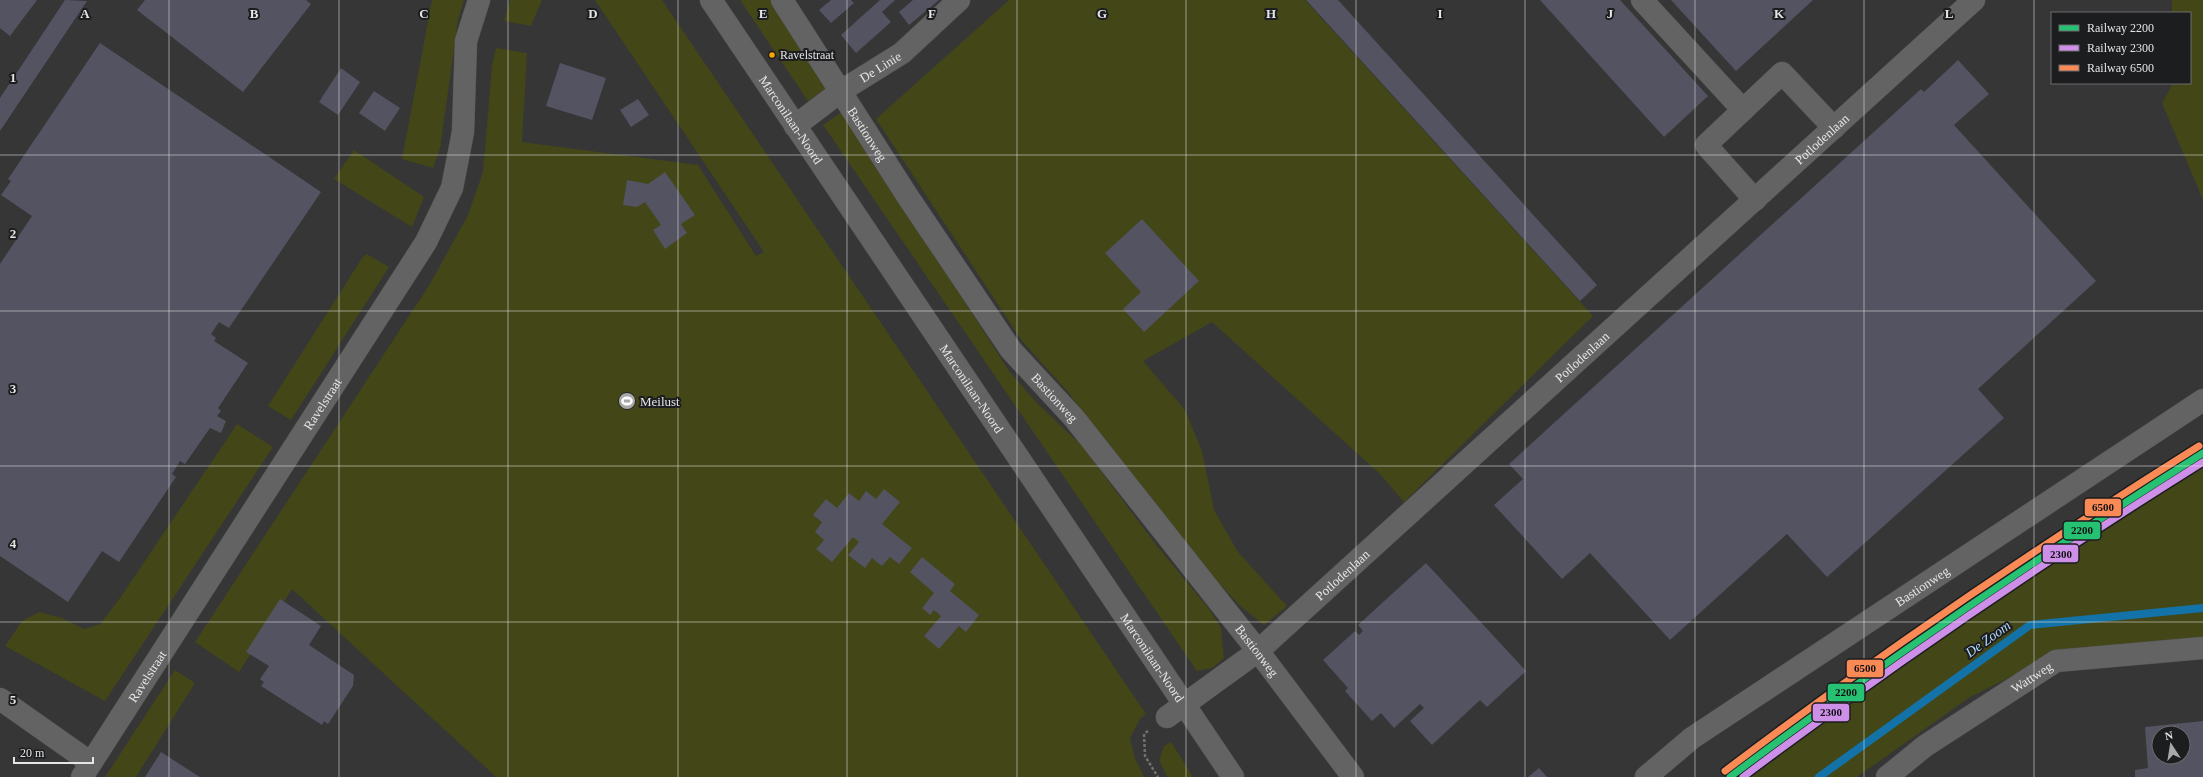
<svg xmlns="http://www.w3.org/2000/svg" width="2203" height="777" font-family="Georgia,serif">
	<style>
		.green { fill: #434617 }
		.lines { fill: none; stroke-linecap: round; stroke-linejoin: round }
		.stream { stroke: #1373a9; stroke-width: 8 }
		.building { fill: #535362; fill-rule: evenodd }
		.minor-casing { stroke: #525253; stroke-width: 23 }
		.path { stroke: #717171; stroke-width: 2.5; stroke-dasharray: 3 2; stroke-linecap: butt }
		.minor { stroke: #636363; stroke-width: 22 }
		.rail-1-casing { stroke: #1c1d1e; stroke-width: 10 }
		.rail-2-casing { stroke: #1c1d1e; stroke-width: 10 }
		.rail-3-casing { stroke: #1c1d1e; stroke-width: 10 }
		.rail-1 { stroke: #26c172; stroke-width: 7 }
		.rail-2 { stroke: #ce8fe9; stroke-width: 7 }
		.rail-3 { stroke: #f98a56; stroke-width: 7 }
		.grid { fill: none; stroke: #e5e5e7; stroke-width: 1; stroke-opacity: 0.55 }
		.bus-dot { fill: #f7a600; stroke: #1c1d1e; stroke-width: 1.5 }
		.labels { text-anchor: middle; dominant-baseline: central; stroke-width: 4; stroke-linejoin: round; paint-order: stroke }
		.bus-label { font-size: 12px; fill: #e5e5e7; stroke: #1c1d1e; text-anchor: start }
		.street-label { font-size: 13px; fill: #e5e5e7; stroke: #1c1d1e }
		.poi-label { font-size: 13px; fill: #e5e5e7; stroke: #1c1d1e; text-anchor: start }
		.water-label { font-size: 14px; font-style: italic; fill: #b0d9fa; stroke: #1c1d1e }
		.grid-label { font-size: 13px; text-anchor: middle; font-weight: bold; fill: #e5e5e7; stroke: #1c1d1e; stroke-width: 4; stroke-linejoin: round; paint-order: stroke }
		.line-badge { stroke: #1c1d1e; stroke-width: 1.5 }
		.pale-badge-label { font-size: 11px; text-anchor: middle; font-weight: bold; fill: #111 }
	</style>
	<rect width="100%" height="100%" fill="#363637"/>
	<path class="green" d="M 432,0 L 464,0 L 458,20 L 440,149 L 433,168 L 402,159 Z
		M 510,0 L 542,0 L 531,26 L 504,21 Z
		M 595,0 L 662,0 L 1146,714 L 1140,719 L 1130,738 L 1135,758 L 1144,777 L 496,777 L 292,589 L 239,672 L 195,642 L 430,284 L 468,215 L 483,172 L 492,66 L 496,48 L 527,53 L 522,142 L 698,165 L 756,256 L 764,252 Z
		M 740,0 L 771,0 L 827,88 L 808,101 Z
		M 1009,0 L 1305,0 L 1593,316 L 1404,502 L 1380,474 L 1212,322 L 1143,361 L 1185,410 L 1202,451 L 1214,510 L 1238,552 L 1287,606 L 1264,625 L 1239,605 L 1180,540 L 1133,481 L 1068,392 L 1022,341 L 876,119 Z
		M 2172,0 L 2203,0 L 2203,200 L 2162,103 L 2173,83 L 2190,83 L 2190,13 L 2172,13 Z
		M 843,111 L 1009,371 L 1036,402 L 1082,446 L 1157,546 L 1209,609 L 1221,628 L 1224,658 L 1212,668 L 1197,671 L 823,125 Z
		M 354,150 L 424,197 L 412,227 L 334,179 Z
		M 367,254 L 389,267 L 291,420 L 268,406 L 362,258 Z
		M 237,424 L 273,447 L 105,701 L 5,646 L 22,621 L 39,612 L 62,618 L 84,629 L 100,624 L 120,598 Z
		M 2203,447 L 2203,641 L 2026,669 L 1970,697 L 1857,777 L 1741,777 L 1908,640 L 2132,487 Z
		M 175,670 L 195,683 L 136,777 L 105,777 Z
		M 1171,742 L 1193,777 L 1167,777 L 1159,760 L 1164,746 Z"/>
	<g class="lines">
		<path class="stream" d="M 1819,777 L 2030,625 L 2203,608"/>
	</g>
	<path class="building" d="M 0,0 L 37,0 L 10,36 L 0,28 Z
		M 65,0 L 87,1 L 0,131 L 0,98 Z
		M 145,0 L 306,0 L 311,4 L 243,92 L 137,10 Z
		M 831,0 L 851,0 L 854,3 L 831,23 L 819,10 Z
		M 880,0 L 895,0 L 882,12 L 891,22 L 856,53 L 841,35 Z
		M 913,0 L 939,0 L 909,25 L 899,12 Z
		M 1306,0 L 1338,0 L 1597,285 L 1580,301 Z
		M 1540,0 L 1620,0 L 1708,96 L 1664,137 Z
		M 1671,0 L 1813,0 L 1736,71 Z
		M 100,43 L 321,192 L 229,328 L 219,322 L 211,334 L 216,338 L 214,341 L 248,363 L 218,408 L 221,411 L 217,416 L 226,421 L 221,433 L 210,428 L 185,464 L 180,461 L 172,474 L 176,477 L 119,562 L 102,551 L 68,602 L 0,556 L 0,264 L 32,216 L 1,195 L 11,181 L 8,179 Z
		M 1958,60 L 1989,94 L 1954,125 L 2096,281 L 1978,389 L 2004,418 L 1827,577 L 1787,534 L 1670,640 L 1590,553 L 1562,579 L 1494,505 L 1523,479 L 1509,464 L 1921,89 L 1924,92 Z
		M 560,63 L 606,78 L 592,120 L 546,106 Z
		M 341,68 L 360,82 L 338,115 L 319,102 Z
		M 374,91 L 400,108 L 385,131 L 359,113 Z
		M 638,99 L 649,115 L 631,127 L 620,110 Z
		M 665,172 L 695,215 L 681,224 L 687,233 L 665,249 L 653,230 L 661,225 L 645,202 L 637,207 L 623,205 L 627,180 L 648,184 Z
		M 1142,219 L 1199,281 L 1144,332 L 1123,309 L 1141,292 L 1105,253 Z
		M 884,489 L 900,502 L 882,524 L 912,548 L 899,564 L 890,557 L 882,566 L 872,558 L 865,568 L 848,555 L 859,542 L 853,537 L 832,562 L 816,549 L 824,540 L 815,532 L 822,522 L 813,515 L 826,499 L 837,508 L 849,493 L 859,501 L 866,491 L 876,499 Z
		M 922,557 L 955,584 L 950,591 L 979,615 L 966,632 L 959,626 L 939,649 L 924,636 L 941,616 L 934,610 L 930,615 L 922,608 L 934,593 L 910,572 Z
		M 1426,563 L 1526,671 L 1487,707 L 1480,700 L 1432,745 L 1410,721 L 1424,708 L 1420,704 L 1394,728 L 1381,713 L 1372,721 L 1345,691 L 1348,688 L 1323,660 L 1355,631 L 1359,635 L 1363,631 L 1358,625 Z
		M 280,599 L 321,626 L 309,645 L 354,675 L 353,686 L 328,724 L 324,721 L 322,725 L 261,686 L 264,682 L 260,679 L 269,666 L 246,652 Z
		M 2203,721 L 2203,777 L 2135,777 L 2135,770 L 2148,768 L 2145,727 ZM 2159,733 L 2183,733 L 2183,757 L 2159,757 Z
		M 161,752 L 195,774 L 200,777 L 145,777 Z
		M 1539,768 L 1547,777 L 1528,777 Z"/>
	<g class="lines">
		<g class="minor-casing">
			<g id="minor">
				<path id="s1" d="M 711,0 L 1233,777"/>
				<path id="s2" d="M 782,0 L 908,197 L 1011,350 L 1074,418 L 1258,651 L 1353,777"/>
				<path d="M 1642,0 L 1743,110"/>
				<path id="s3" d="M 795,126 L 841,91 L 902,53 L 959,0"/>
				<path d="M 1755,200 L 1706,145 L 1782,73 L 1834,128"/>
				<path d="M 0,699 L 91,763"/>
				<path id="s4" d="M 1167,717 L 1258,651 L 1974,0"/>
				<path id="s5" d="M 82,777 L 426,242 L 452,188 L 463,132 L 466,41 L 479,0"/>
				<path id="s6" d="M 1646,777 L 1692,738 L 2203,400"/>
				<path id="s7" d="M 1887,777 L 1925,746 L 2056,661 L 2203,648"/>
			</g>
		</g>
		<path class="path" d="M 1148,731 L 1144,734 L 1145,756 L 1158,777"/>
		<use href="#minor" class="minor"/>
		<g class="rail-1-casing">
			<path id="rail-1" d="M 1730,777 C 1883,662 2041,555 2203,453"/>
		</g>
		<g class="rail-2-casing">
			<path id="rail-2" d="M 1743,777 C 1892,665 2045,561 2203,462"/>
		</g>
		<g class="rail-3-casing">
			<path id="rail-3" d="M 1725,771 C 1878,655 2036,548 2199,446"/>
		</g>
		<use href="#rail-1" class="rail-1"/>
		<use href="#rail-2" class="rail-2"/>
		<use href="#rail-3" class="rail-3"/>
	</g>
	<path class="grid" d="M 169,0 L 169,777M 339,0 L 339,777M 508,0 L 508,777M 678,0 L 678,777M 847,0 L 847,777M 1017,0 L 1017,777M 1186,0 L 1186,777M 1356,0 L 1356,777M 1525,0 L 1525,777M 1695,0 L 1695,777M 1864,0 L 1864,777M 2034,0 L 2034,777M 0,155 L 2203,155M 0,311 L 2203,311M 0,466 L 2203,466M 0,622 L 2203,622"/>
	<defs>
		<g id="stadium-disc" transform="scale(0.9)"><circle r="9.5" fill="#a8a8a9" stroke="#1c1d1e"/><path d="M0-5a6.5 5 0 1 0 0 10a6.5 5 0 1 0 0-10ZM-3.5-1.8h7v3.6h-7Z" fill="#fff"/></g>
	</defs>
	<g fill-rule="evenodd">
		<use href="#stadium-disc" x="627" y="401"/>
	</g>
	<circle class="bus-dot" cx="772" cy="55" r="3.5"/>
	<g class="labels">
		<g class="bus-label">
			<text x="780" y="55">Ravelstraat</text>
		</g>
		<g class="street-label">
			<text stroke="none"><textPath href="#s3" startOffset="104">De Linie</textPath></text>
			<text stroke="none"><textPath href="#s1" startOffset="144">Marconilaan-Noord</textPath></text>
			<text stroke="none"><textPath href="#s2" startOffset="159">Bastionweg</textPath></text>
			<text stroke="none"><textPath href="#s4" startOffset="874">Potlodenlaan</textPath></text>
			<text stroke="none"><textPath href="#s4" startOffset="550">Potlodenlaan</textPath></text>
			<text stroke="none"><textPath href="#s1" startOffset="468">Marconilaan-Noord</textPath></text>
			<text stroke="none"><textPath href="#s2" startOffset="483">Bastionweg</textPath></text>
			<text stroke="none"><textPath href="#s5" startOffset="444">Ravelstraat</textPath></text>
			<text stroke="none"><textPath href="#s4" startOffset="226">Potlodenlaan</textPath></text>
			<text stroke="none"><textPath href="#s6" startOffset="336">Bastionweg</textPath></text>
			<text stroke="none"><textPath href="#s2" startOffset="807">Bastionweg</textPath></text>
			<text stroke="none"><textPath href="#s1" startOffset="792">Marconilaan-Noord</textPath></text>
			<text stroke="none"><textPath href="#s5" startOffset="120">Ravelstraat</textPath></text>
			<text stroke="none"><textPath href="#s7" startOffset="176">Wattweg</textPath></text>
		</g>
		<g class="poi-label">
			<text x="640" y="401">Meilust</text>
		</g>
		<g class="water-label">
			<text transform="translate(1988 639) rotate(-36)">De Zoom</text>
		</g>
	</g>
	<g class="grid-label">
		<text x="85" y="18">A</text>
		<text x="254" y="18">B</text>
		<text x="424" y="18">C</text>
		<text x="593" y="18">D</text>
		<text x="763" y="18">E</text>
		<text x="932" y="18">F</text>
		<text x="1102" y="18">G</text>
		<text x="1271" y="18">H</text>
		<text x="1440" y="18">I</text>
		<text x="1610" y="18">J</text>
		<text x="1779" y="18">K</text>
		<text x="1949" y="18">L</text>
		<text x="13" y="82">1</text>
		<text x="13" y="238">2</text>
		<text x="13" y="393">3</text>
		<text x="13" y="548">4</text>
		<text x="13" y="704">5</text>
	</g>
	<g class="line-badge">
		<rect x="2084" y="498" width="38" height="19" rx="4" fill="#f98a56"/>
		<rect x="2063" y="521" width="38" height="19" rx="4" fill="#26c172"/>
		<rect x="2042" y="544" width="37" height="19" rx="4" fill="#ce8fe9"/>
		<rect x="1846" y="659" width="38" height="19" rx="4" fill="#f98a56"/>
		<rect x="1827" y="683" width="38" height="19" rx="4" fill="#26c172"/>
		<rect x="1812" y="703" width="38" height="19" rx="4" fill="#ce8fe9"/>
	</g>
	<g class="pale-badge-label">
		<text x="2103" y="511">6500</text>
		<text x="2082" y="534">2200</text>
		<text x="2061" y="558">2300</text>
		<text x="1865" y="672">6500</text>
		<text x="1846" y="696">2200</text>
		<text x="1831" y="716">2300</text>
	</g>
	<rect x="2051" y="12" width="140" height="72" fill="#1c1d1e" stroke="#6c6d6e"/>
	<rect x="2059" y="25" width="20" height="6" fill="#26c172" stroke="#6c6d6e"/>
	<text x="2087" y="32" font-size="12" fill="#e5e5e7">Railway 2200</text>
	<rect x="2059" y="45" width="20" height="6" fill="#ce8fe9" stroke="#6c6d6e"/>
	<text x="2087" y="52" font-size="12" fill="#e5e5e7">Railway 2300</text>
	<rect x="2059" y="65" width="20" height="6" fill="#f98a56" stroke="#6c6d6e"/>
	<text x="2087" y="72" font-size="12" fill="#e5e5e7">Railway 6500</text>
	<g transform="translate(2171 745) rotate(348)"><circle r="19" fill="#1c1d1e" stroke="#6c6d6e"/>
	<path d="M0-3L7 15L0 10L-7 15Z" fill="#a8a8a9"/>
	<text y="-6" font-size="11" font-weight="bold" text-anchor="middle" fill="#e5e5e7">N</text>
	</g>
	<path d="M14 757v6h79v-6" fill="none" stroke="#e5e5e7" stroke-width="2"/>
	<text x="20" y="757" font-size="12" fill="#e5e5e7" stroke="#1c1d1e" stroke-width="3" paint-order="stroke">20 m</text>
</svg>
